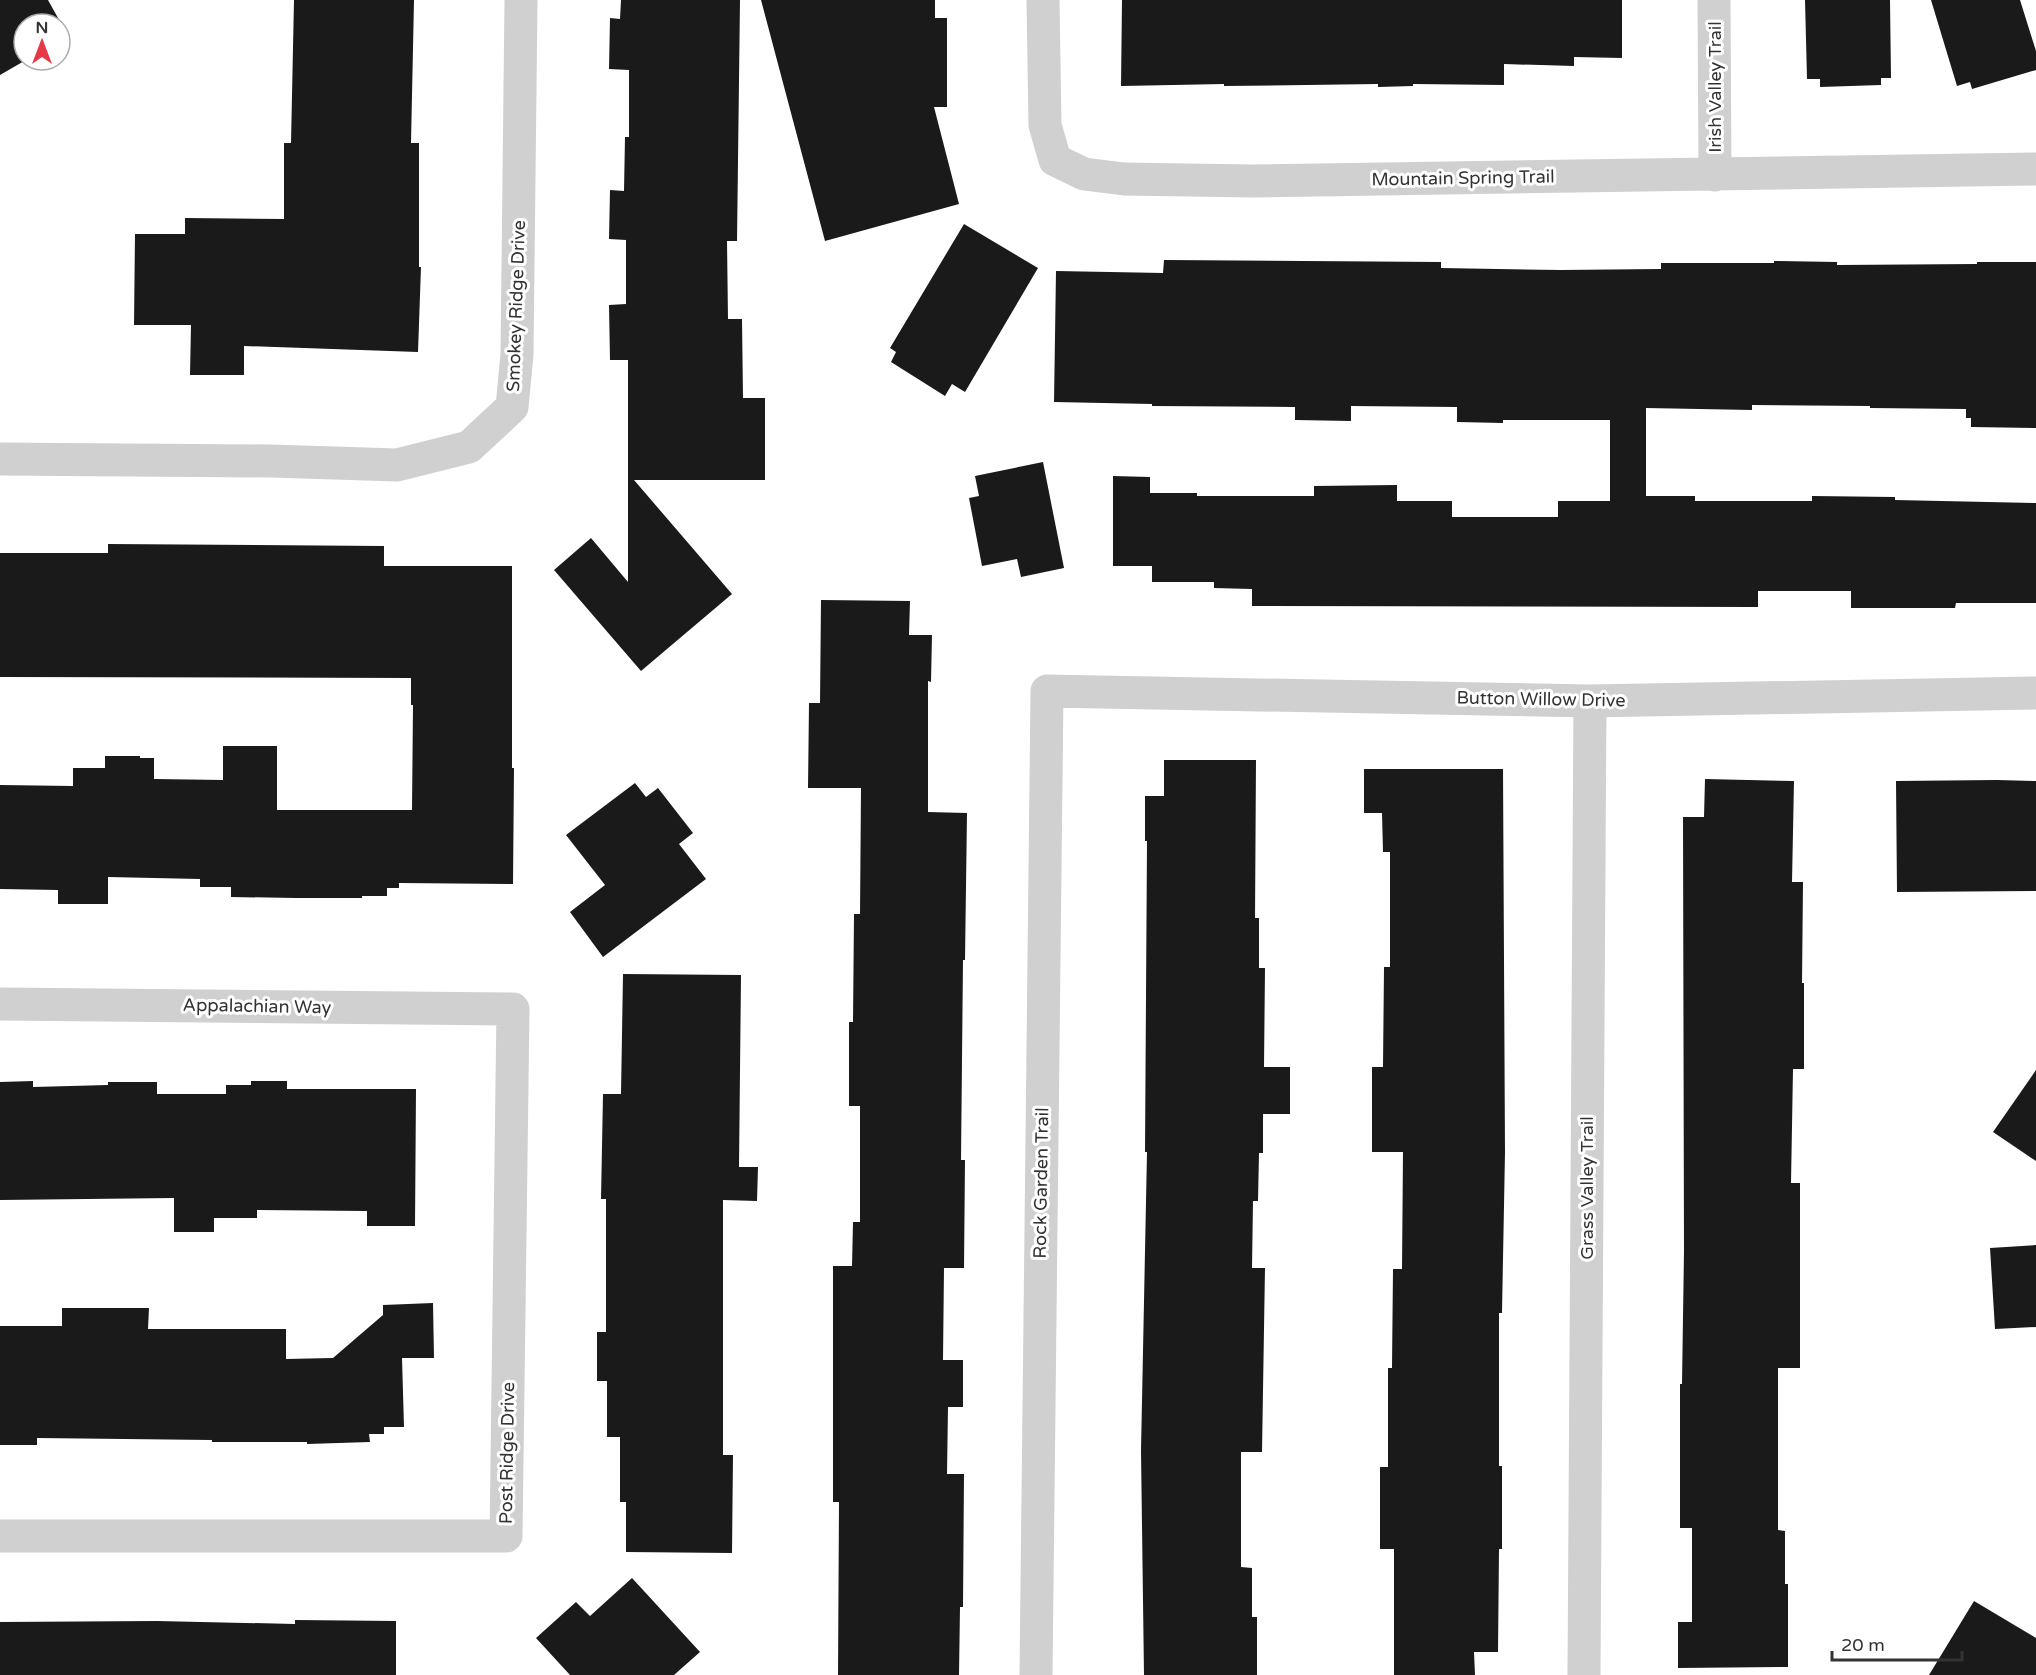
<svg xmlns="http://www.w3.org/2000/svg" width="2036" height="1675" font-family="'Varela Round',sans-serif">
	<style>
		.building { fill: #1a1a1a }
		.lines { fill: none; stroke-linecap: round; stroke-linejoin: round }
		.minor { stroke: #d0d0d0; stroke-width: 33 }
		.labels { text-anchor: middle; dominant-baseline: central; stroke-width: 6; stroke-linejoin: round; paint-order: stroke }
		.street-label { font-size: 18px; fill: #333; stroke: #fff }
	</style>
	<rect width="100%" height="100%" fill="#fff"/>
	<path class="building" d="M 0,0 L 48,0 L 68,36 L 60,40 L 60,24 L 24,24 L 24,60 L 26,60 L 0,75 Z
		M 294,0 L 414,0 L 411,143 L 419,143 L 419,267 L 421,267 L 418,352 L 244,346 L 244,375 L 190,375 L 191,325 L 134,325 L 135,234 L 185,234 L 185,218 L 284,219 L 284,143 L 291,143 Z
		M 621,0 L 740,0 L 737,241 L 727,241 L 728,319 L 742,319 L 743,398 L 765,398 L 765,480 L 634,480 L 732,594 L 641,671 L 554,570 L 591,538 L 628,582 L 628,360 L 610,360 L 609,305 L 626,304 L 626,240 L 609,239 L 610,190 L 624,191 L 625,137 L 629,137 L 629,70 L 609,69 L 610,18 L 620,19 Z
		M 761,0 L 935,0 L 935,18 L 947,18 L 947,107 L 934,107 L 959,204 L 825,241 Z
		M 1122,0 L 1622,0 L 1622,58 L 1574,57 L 1574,66 L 1504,64 L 1504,85 L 1413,84 L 1413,86 L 1378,87 L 1378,84 L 1224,86 L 1224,84 L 1121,86 Z
		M 1805,0 L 1890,0 L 1891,78 L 1881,78 L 1881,85 L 1820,87 L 1820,79 L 1807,79 Z
		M 1931,0 L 2020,0 L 2036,51 L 2036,70 L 1972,89 L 1970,82 L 1957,86 Z
		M 964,224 L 1038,268 L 965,392 L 952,384 L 945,396 L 891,362 L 896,352 L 890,348 Z
		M 1164,260 L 1441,262 L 1441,268 L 1560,270 L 1661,269 L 1661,263 L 1774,263 L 1774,261 L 1837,262 L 1837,265 L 1977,264 L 1977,262 L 2036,262 L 2036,428 L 1971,427 L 1971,418 L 1966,418 L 1966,409 L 1870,408 L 1870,406 L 1752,405 L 1752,410 L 1646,408 L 1646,496 L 1695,496 L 1695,501 L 1812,501 L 1812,496 L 1895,497 L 1895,500 L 2036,503 L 2036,603 L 1956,603 L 1955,608 L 1851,608 L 1851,591 L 1758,591 L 1758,607 L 1252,606 L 1252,589 L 1214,588 L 1214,582 L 1152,582 L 1152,566 L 1113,566 L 1113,476 L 1150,477 L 1150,493 L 1197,493 L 1197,496 L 1314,496 L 1314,486 L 1397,485 L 1397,501 L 1452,501 L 1452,517 L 1558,517 L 1558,501 L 1610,501 L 1610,420 L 1503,420 L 1503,423 L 1457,422 L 1457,407 L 1351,406 L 1351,421 L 1295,420 L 1295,407 L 1152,406 L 1152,404 L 1054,402 L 1056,271 L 1163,273 Z
		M 1043,462 L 1064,568 L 1021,577 L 1017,559 L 982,566 L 969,498 L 979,496 L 975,476 Z
		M 108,544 L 384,546 L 384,566 L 512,566 L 512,768 L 514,768 L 513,884 L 399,883 L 399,888 L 387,888 L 387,896 L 362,896 L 362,898 L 296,898 L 231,897 L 231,887 L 200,887 L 200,879 L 108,877 L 108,904 L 58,904 L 58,890 L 0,889 L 0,785 L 73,786 L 73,768 L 105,768 L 105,756 L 140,756 L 140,758 L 154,758 L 154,779 L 223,780 L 223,746 L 277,746 L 277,810 L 412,810 L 413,705 L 411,705 L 411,678 L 0,677 L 0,553 L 108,553 Z
		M 821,600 L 910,601 L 909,635 L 932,635 L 931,682 L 928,681 L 928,812 L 967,813 L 965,960 L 963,960 L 961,1160 L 965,1160 L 964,1268 L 944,1268 L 943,1360 L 963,1360 L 963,1407 L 948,1407 L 947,1474 L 964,1474 L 963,1607 L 960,1607 L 959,1675 L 838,1675 L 839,1502 L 833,1502 L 833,1266 L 852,1266 L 853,1222 L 860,1222 L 860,1106 L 849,1106 L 849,1022 L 853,1022 L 854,914 L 860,914 L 861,788 L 808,788 L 809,703 L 820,703 Z
		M 1164,760 L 1256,760 L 1255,918 L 1259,918 L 1259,968 L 1265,968 L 1264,1067 L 1290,1067 L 1290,1114 L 1263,1114 L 1263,1153 L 1259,1153 L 1258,1201 L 1253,1201 L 1252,1268 L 1265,1268 L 1262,1452 L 1241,1452 L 1241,1567 L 1252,1568 L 1252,1617 L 1257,1617 L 1257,1675 L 1144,1675 L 1141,1451 L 1147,1152 L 1145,1152 L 1147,841 L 1145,841 L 1145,796 L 1164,796 Z
		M 1364,769 L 1503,769 L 1505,1152 L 1502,1313 L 1499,1313 L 1499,1466 L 1502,1466 L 1502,1549 L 1499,1549 L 1498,1652 L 1474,1652 L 1475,1675 L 1394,1675 L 1394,1549 L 1380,1549 L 1380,1467 L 1388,1467 L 1388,1368 L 1392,1368 L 1393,1269 L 1402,1269 L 1403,1152 L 1372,1152 L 1372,1067 L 1383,1067 L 1384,967 L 1390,967 L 1390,852 L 1383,852 L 1382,813 L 1364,813 Z
		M 1705,779 L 1794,781 L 1792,882 L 1803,882 L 1802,983 L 1804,983 L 1804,1069 L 1793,1069 L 1791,1183 L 1800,1183 L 1800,1368 L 1778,1368 L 1778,1530 L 1785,1531 L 1785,1584 L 1788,1584 L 1788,1667 L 1678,1668 L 1678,1622 L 1692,1622 L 1692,1528 L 1680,1528 L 1680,1384 L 1682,1384 L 1684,1251 L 1683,817 L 1704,817 Z
		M 1997,780 L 2036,781 L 2036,891 L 1897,892 L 1896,781 Z
		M 635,783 L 646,797 L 658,788 L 693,833 L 679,844 L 706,879 L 603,957 L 570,912 L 605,885 L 566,835 Z
		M 623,974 L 741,975 L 739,1167 L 758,1167 L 757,1201 L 723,1200 L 723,1455 L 733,1455 L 732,1553 L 626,1552 L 626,1502 L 620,1502 L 620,1437 L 607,1437 L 607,1381 L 597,1381 L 597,1332 L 606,1332 L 606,1199 L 601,1199 L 603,1094 L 621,1094 Z
		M 2036,1070 L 2036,1161 L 1993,1132 Z
		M 33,1081 L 33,1087 L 108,1085 L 108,1082 L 157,1082 L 157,1094 L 226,1094 L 226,1085 L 251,1085 L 251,1081 L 287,1081 L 287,1089 L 416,1089 L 415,1226 L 367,1226 L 367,1211 L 257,1210 L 257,1218 L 214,1218 L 214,1232 L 174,1232 L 174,1198 L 0,1200 L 0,1082 Z
		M 2036,1245 L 2036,1327 L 1995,1329 L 1990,1248 Z
		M 433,1303 L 434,1358 L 402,1358 L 404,1427 L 384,1427 L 384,1434 L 369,1434 L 370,1442 L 307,1444 L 307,1442 L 212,1442 L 212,1440 L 37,1438 L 37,1445 L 0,1445 L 0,1326 L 62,1326 L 62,1308 L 149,1308 L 148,1329 L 286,1329 L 286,1359 L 333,1358 L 383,1315 L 383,1305 Z
		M 632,1578 L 700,1652 L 674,1675 L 570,1675 L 536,1638 L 576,1602 L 590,1616 Z
		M 1974,1601 L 2036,1638 L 2036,1675 L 1929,1675 Z
		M 295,1620 L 396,1621 L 396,1675 L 0,1675 L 0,1622 L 157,1621 L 295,1624 Z"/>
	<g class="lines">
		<path class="minor" d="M 1043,0 L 1045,125 L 1055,160 L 1084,174 L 1124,179 L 1252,181 L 2036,169
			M 1714,0 L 1715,175
			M 0,459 L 271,461 L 397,465 L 469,447 L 512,407 L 517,354 L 521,0
			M 0,1004 L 513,1009 L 506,1536 L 0,1536
			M 1036,1675 L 1047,691 L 1590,701 L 2036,693
			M 1584,1675 L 1590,701"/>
	</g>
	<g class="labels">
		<g class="street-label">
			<text transform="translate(1715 87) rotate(-90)">Irish Valley Trail</text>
			<text transform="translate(1463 178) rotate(-1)">Mountain Spring Trail</text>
			<text transform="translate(516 306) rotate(-88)">Smokey Ridge Drive</text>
			<text transform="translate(1541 699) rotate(1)">Button Willow Drive</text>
			<text transform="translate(257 1006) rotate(1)">Appalachian Way</text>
			<text transform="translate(1041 1183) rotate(-89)">Rock Garden Trail</text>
			<text transform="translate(1587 1188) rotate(-90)">Grass Valley Trail</text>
			<text transform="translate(507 1453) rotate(-89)">Post Ridge Drive</text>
		</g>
	</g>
	<g transform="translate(42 42)"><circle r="28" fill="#ffffff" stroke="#adadad" stroke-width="1.5"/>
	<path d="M0-4.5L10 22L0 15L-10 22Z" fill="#e63946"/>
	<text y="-9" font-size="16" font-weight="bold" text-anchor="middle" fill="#333333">N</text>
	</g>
	<path d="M1832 1651v9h130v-9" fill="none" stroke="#333333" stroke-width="3"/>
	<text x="1841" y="1651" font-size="18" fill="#333333" stroke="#ffffff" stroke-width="4.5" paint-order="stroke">20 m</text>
</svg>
